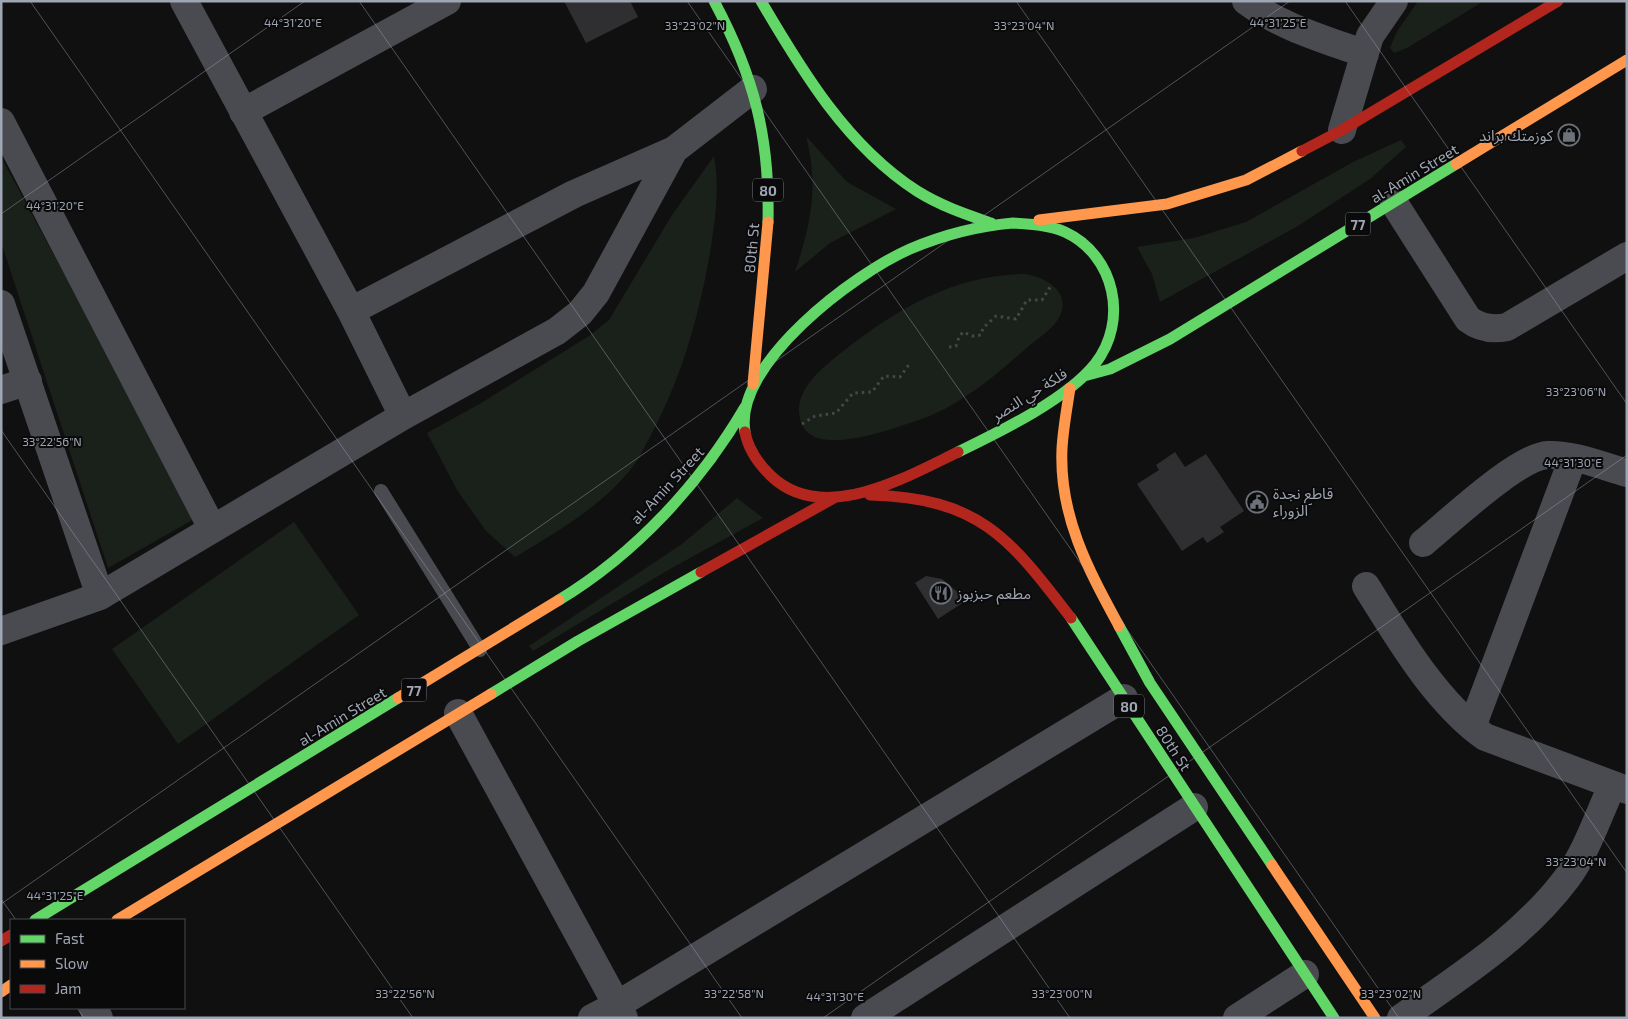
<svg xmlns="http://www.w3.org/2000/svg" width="1628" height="1019" font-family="'Exo 2','Noto Sans Arabic',sans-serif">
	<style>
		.green { fill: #1a201a }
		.building { fill: #2f2f31 }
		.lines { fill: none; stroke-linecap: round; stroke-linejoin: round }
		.path { stroke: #45474b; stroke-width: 3; stroke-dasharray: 2.5 4; stroke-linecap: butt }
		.lane { stroke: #4a4b50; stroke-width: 14 }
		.street { stroke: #4a4b50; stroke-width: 28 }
		.fast { stroke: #63d668; stroke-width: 11 }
		.slow { stroke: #ff974d; stroke-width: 11 }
		.jam { stroke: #b3261e; stroke-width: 11 }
		.ticks { fill: none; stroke: #9fa6b3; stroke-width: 1; stroke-opacity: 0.45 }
		.labels { text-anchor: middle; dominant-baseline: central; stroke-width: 4; stroke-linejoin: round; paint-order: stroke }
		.shield { fill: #0a0a0b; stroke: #727781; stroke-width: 1 }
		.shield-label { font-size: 14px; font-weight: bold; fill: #9fa6b3 }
		.poi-label { font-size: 15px; fill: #9fa6b3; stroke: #0a0a0b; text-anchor: start }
		.street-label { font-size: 15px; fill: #9fa6b3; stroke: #0a0a0b }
		.ticks-label { font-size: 12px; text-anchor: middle; fill: #9fa6b3; stroke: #0a0a0b; stroke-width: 4; stroke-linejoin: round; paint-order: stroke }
	</style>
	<rect width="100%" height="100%" fill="#101010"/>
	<path class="green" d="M 1418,1 L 1484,1 L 1407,48 L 1394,53 L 1390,48 L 1396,33 Z
		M 806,136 L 847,182 L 896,209 L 830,243 L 795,272 C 811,223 819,187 806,136 Z
		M 1401,140 L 1406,147 L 1370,179 L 1298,226 L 1160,302 L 1152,274 L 1137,247 L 1194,238 L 1246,222 L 1353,162 Z
		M 714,156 C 720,189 715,221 710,253 C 698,321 681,379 649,439 C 644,447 640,458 634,465 C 604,505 557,532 515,557 L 486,531 L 457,490 L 427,433 L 481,403 L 589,336 L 609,320 L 672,215 Z
		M 1,157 L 196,518 L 108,568 L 1,242 Z
		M 1026,274 C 1046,278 1071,291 1060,316 C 1054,328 1040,337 1030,345 C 994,377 955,411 907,424 C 882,432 812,457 801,422 C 797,411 799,399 805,389 C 816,371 835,358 851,345 C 903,305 959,274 1026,274 Z
		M 737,498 L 763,518 L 670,569 L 533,651 L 529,646 L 682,544 Z
		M 294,522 L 359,615 L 178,744 L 112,649 Z"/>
	<path class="building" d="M 564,1 L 630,1 L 638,17 L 586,43 Z
		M 1175,452 L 1185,467 L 1206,454 L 1244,511 L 1220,527 L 1224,532 L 1207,543 L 1203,537 L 1182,551 L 1137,484 L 1159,470 L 1156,465 Z
		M 926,576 L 942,579 L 967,600 L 938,619 L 915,583 Z"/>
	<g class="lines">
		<path class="path" d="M 949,347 L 956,346 L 959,337 L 963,332 L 973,336 L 981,335 L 983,328 L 996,316 L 1016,319 L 1027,300 L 1042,300 L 1052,284
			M 802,424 L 815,416 L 836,413 L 853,393 L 872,392 L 884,376 L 900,377 L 910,363"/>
		<path class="lane" d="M 381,491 L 480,650"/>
		<path class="street" d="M 184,1 L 351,311 L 403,416
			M 1246,1 C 1281,27 1324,39 1365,54
			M 243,112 L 447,1
			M 1,122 L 212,528
			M 1342,130 L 1370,36 L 1394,1
			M 1394,203 L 1468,319 C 1480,328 1493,330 1507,327 L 1627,256
			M 1,304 L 100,596
			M 351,311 L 574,194 L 674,150
			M 1,390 L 28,381
			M 1423,543 C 1449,522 1518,456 1548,455 C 1574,454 1602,466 1627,473
			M 1366,586 C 1398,637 1435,701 1485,737 L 1627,790
			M 1,631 L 100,596 L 403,416 L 557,331 L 580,313 L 596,293 L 674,150 L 753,89
			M 458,713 L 624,1018
			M 1472,727 L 1573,458
			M 93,1008 L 99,1018
			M 592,1018 L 617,1005 L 1124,698
			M 865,1018 L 1194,807
			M 1237,1018 L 1305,974
			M 1401,1018 C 1460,976 1523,937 1567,878 C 1587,851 1598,816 1612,786"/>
		<path class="fast" d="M 714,1 C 754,76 770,137 768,222
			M 761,1 C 802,71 847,146 917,191 C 941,206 965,214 991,223
			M 1084,376 L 1110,369 L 1170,339 L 1456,164
			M 745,432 C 733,364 855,273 910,249 C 943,235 977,226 1013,223
			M 958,452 C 999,432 1066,400 1095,364 C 1129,321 1115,255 1065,232 C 1049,225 1031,224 1013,223
			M 559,600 C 635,554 700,484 745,407
			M 1071,618 L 1334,1018
			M 1119,626 L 1150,683 L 1272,865
			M 491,694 L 578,641 L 701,572
			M 35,920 L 398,698"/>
		<path class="slow" d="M 1456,164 L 1627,60
			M 1039,220 L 1167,204 L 1246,180 L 1302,151
			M 753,384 L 768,222
			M 1070,388 C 1067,408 1063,429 1062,449 C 1059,516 1088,569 1119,626
			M 398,698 L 559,600
			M 1272,865 L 1375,1018
			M 117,920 L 491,694
			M 1,992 L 11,985"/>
		<path class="jam" d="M 1302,151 L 1342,130 L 1558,1
			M 745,432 C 748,449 758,463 770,475 C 822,526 904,478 958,452
			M 870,495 C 979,498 1009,537 1071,618
			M 701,572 L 834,498
			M 1,941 L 11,935"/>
	</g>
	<path class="ticks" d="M 30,1 L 742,1018M 359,1 L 1070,1018M 687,1 L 1399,1018M 1016,1 L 1627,873M 1345,1 L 1627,404M 1,214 L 305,1M 1,430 L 413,1018M 1,899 L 16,920M 1,904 L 1290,1M 77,1008 L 84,1018M 823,1018 L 1627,455"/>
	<defs>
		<g id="shop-ring" transform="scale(1.125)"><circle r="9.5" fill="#0a0a0b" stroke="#6d727a" stroke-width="1.5"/><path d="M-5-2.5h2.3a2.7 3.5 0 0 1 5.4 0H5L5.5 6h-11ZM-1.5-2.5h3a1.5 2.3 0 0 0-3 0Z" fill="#6d727a"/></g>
		<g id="civic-ring" transform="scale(1.125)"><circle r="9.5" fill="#0a0a0b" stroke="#6d727a" stroke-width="1.5"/><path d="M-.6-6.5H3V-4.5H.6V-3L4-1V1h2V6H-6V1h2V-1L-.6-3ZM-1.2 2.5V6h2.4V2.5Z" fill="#6d727a"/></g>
		<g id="restaurant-ring" transform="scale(1.125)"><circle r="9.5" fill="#0a0a0b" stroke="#6d727a" stroke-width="1.5"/><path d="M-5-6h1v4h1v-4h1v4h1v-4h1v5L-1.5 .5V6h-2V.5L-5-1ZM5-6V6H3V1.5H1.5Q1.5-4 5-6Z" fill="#6d727a"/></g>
	</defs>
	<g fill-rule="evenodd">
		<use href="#shop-ring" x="1569" y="135"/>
		<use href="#civic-ring" x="1257" y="502"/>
		<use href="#restaurant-ring" x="941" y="593"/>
	</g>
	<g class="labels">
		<g class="shield">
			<rect x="753" y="178.5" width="30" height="23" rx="4"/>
			<rect x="1345.5" y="212.5" width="25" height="23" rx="4"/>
			<rect x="401.5" y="678.5" width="25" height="23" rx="4"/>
			<rect x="1114" y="694.5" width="30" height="23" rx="4"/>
		</g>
		<g class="shield-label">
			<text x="768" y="190">80</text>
			<text x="1358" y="224">77</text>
			<text x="414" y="690">77</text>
			<text x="1129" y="706">80</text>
		</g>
		<g class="poi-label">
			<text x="1553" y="135" text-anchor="end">كوزمتك براند</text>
			<text x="1273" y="493">قاطع نجدة<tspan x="1273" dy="17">الزوراء</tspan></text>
			<text x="957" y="593">مطعم حبزبوز</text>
		</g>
		<g class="street-label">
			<text transform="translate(1414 173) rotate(-31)">al-Amin Street</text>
			<text transform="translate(751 248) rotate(-85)">80th St</text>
			<text transform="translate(1029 394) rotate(-32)">فلكة حي النصر</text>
			<text transform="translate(667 485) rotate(-47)">al-Amin Street</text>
			<text transform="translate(342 716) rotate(-31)">al-Amin Street</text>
			<text transform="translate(1174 748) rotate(57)">80th St</text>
		</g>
	</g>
	<g class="ticks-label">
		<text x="293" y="27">44°31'20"E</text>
		<text x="1278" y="27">44°31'25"E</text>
		<text x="695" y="30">33°23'02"N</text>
		<text x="1024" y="30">33°23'04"N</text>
		<text x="55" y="210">44°31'20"E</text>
		<text x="1576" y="396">33°23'06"N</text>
		<text x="52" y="446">33°22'56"N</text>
		<text x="1573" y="467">44°31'30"E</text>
		<text x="1576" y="866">33°23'04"N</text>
		<text x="55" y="900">44°31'25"E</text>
		<text x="405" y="998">33°22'56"N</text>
		<text x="734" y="998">33°22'58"N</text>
		<text x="1062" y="998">33°23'00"N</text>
		<text x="1391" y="998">33°23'02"N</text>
		<text x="835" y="1001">44°31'30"E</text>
	</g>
	<rect width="1628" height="1019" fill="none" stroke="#9fa6b3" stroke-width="5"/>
	<rect x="10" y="919" width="175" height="90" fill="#0a0a0b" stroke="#46484e"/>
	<rect x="20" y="935" width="25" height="8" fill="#63d668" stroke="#46484e"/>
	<text x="55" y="944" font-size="15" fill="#9fa6b3">Fast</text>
	<rect x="20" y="960" width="25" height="8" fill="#ff974d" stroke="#46484e"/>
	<text x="55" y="969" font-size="15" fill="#9fa6b3">Slow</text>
	<rect x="20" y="985" width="25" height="8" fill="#b3261e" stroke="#46484e"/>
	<text x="55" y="994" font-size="15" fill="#9fa6b3">Jam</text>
</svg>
